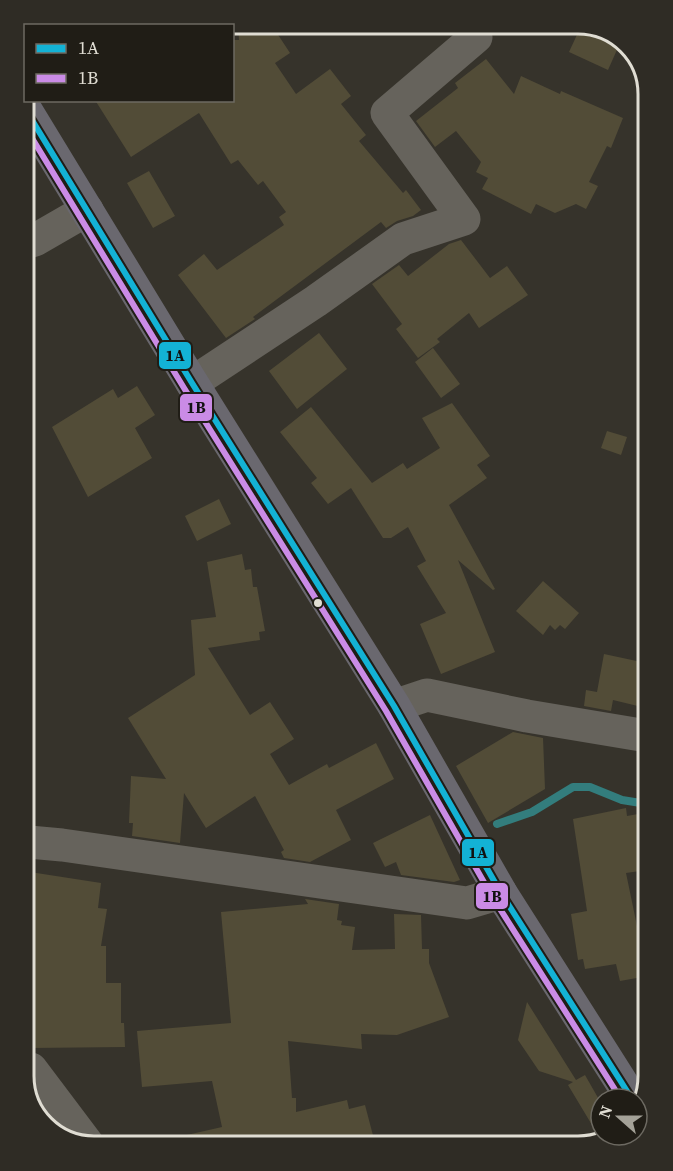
<svg xmlns="http://www.w3.org/2000/svg" width="673" height="1171" font-family="'Source Serif 4',serif">
	<style>
		.lines { fill: none; stroke-linecap: round; stroke-linejoin: round }
		.stream { stroke: #337d7d; stroke-width: 8 }
		.building { fill: #524c37 }
		.minor { stroke: #66635c; stroke-width: 33 }
		.highway { stroke: #6a686f; stroke-width: 33 }
		.bus-1-casing { stroke: #201d16; stroke-width: 10 }
		.bus-2-casing { stroke: #201d16; stroke-width: 10 }
		.bus-1 { stroke: #13b2d5; stroke-width: 6 }
		.bus-2 { stroke: #ca8be6; stroke-width: 6 }
		.bus-dot { fill: #e0ddd3; stroke: #201d16; stroke-width: 2 }
		.rim { fill: none; stroke: #e0ddd3; stroke-width: 3 }
		.line-badge { stroke: #201d16; stroke-width: 2 }
		.pale-badge-label { font-size: 16px; text-anchor: middle; font-weight: bold; fill: #111 }
	</style>
	<rect width="100%" height="100%" fill="#36332b"/>
	<g class="lines">
		<path class="stream" d="M 497,824 L 532,812 L 573,787 L 590,787 L 622,800 L 647,804"/>
	</g>
	<path class="building" d="M 238,24 L 271,24 L 290,53 L 275,63 L 296,94 L 330,69 L 351,96 L 341,104 L 366,135 L 359,141 L 403,193 L 406,190 L 421,210 L 413,216 L 397,221 L 386,228 L 381,222 L 253,317 L 255,319 L 226,338 L 178,275 L 204,254 L 217,270 L 284,225 L 279,217 L 286,212 L 263,181 L 258,185 L 238,160 L 231,164 L 199,113 L 131,157 L 95,100 L 232,100 L 232,40 L 239,40 Z
		M 581,26 L 620,43 L 608,70 L 569,52 Z
		M 486,59 L 514,94 L 521,76 L 560,94 L 561,91 L 623,118 L 611,148 L 607,146 L 589,182 L 598,186 L 586,209 L 576,204 L 555,213 L 536,204 L 531,214 L 482,189 L 488,178 L 476,172 L 481,162 L 456,131 L 435,147 L 416,121 L 458,88 L 455,83 Z
		M 149,171 L 175,216 L 153,228 L 127,183 Z
		M 461,240 L 490,278 L 507,266 L 528,295 L 479,328 L 469,313 L 437,339 L 440,342 L 418,358 L 396,329 L 402,324 L 372,284 L 399,265 L 408,276 L 449,244 Z
		M 319,333 L 347,369 L 297,409 L 269,371 Z
		M 433,348 L 460,384 L 441,398 L 415,362 Z
		M 137,386 L 155,415 L 135,428 L 152,458 L 88,497 L 52,427 L 113,389 L 118,398 Z
		M 452,403 L 490,456 L 477,465 L 487,478 L 449,505 L 495,589 L 493,590 L 458,560 L 495,652 L 441,674 L 420,624 L 446,613 L 417,566 L 426,561 L 408,527 L 391,538 L 383,538 L 351,488 L 328,504 L 311,483 L 317,478 L 280,432 L 311,407 L 372,483 L 403,463 L 407,469 L 440,448 L 422,418 Z
		M 607,431 L 627,437 L 621,455 L 601,448 Z
		M 219,499 L 231,524 L 197,541 L 185,516 Z
		M 242,554 L 245,570 L 251,569 L 253,587 L 257,587 L 265,631 L 259,632 L 260,640 L 208,648 L 250,715 L 270,702 L 294,739 L 270,754 L 289,785 L 327,764 L 329,768 L 376,743 L 394,779 L 336,810 L 351,840 L 310,862 L 284,858 L 281,852 L 284,850 L 255,796 L 206,828 L 184,793 L 180,843 L 132,836 L 133,823 L 129,823 L 131,776 L 166,779 L 128,718 L 195,675 L 191,620 L 216,617 L 207,562 Z
		M 543,581 L 579,613 L 565,629 L 560,625 L 555,630 L 550,625 L 543,635 L 516,611 Z
		M 604,654 L 646,663 L 646,708 L 613,700 L 611,711 L 584,706 L 586,690 L 597,692 Z
		M 513,732 L 543,738 L 545,789 L 488,823 L 456,766 Z
		M 626,808 L 627,816 L 638,814 L 647,870 L 626,873 L 637,926 L 646,925 L 648,976 L 620,981 L 616,964 L 585,969 L 583,959 L 578,960 L 571,914 L 587,911 L 573,819 Z
		M 430,815 L 460,880 L 454,882 L 401,875 L 396,862 L 385,867 L 373,843 Z
		M 30,872 L 101,883 L 98,908 L 107,909 L 101,946 L 106,946 L 106,983 L 121,983 L 121,1023 L 124,1023 L 125,1047 L 31,1048 Z
		M 305,899 L 339,904 L 337,920 L 342,921 L 341,925 L 355,927 L 352,950 L 395,949 L 394,914 L 421,915 L 422,949 L 429,949 L 429,963 L 449,1017 L 397,1035 L 361,1034 L 362,1049 L 288,1041 L 292,1098 L 296,1098 L 296,1112 L 347,1100 L 349,1109 L 365,1105 L 375,1143 L 179,1146 L 178,1137 L 222,1127 L 212,1081 L 142,1087 L 137,1031 L 231,1023 L 221,912 L 308,904 Z
		M 527,1002 L 576,1080 L 585,1075 L 601,1103 L 601,1140 L 568,1085 L 573,1082 L 539,1071 L 518,1040 Z"/>
	<g class="lines">
		<path class="minor" d="M 25,243 L 35,240 L 87,210
			M 192,383 L 316,301 L 403,239 L 464,219 L 387,113 L 476,37 L 467,24
			M 394,706 L 427,695 L 527,716 L 647,736
			M 29,842 L 62,845 L 467,903 L 501,893
			M 31,1069 L 89,1146"/>
		<path class="highway" d="M 24,107 L 192,383 L 394,706 L 501,893 L 632,1099"/>
		<g class="bus-1-casing">
			<path id="bus-1" d="M 24,107 L 192,383 L 394,706 L 501,893 L 632,1099"/>
		</g>
		<g class="bus-2-casing">
			<path id="bus-2" d="M 24,125 L 184,388 L 386,711 L 493,898 L 621,1099"/>
		</g>
		<use href="#bus-1" class="bus-1"/>
		<use href="#bus-2" class="bus-2"/>
	</g>
	<circle class="bus-dot" cx="318" cy="603" r="5"/>
	<path d="M0 0H673V1171H0ZM94 34H578A60 60 0 0 1 638 94V1076A60 60 0 0 1 578 1136H94A60 60 0 0 1 34 1076V94A60 60 0 0 1 94 34Z" fill="#2f2c25" fill-rule="evenodd"/>
	<path class="rim" d="M94 34H578A60 60 0 0 1 638 94V1076A60 60 0 0 1 578 1136H94A60 60 0 0 1 34 1076V94A60 60 0 0 1 94 34Z"/>
	<g class="line-badge">
		<rect x="158" y="341" width="34" height="29" rx="6" fill="#13b2d5"/>
		<rect x="179" y="393" width="34" height="29" rx="6" fill="#ca8be6"/>
		<rect x="461" y="838" width="34" height="29" rx="6" fill="#13b2d5"/>
		<rect x="475" y="882" width="34" height="28" rx="6" fill="#ca8be6"/>
	</g>
	<g class="pale-badge-label">
		<text x="175" y="361">1A</text>
		<text x="196" y="413">1B</text>
		<text x="478" y="858">1A</text>
		<text x="492" y="902">1B</text>
	</g>
	<rect x="24" y="24" width="210" height="78" fill="#201d16" stroke="#6d6a62" stroke-width="1.5"/>
	<rect x="36" y="44" width="30" height="9" fill="#13b2d5" stroke="#6d6a62" stroke-width="1.5"/>
	<text x="78" y="54" font-size="18" fill="#e0ddd3">1A</text>
	<rect x="36" y="74" width="30" height="9" fill="#ca8be6" stroke="#6d6a62" stroke-width="1.5"/>
	<text x="78" y="84" font-size="18" fill="#e0ddd3">1B</text>
	<g transform="translate(619 1117) rotate(291)"><circle r="28" fill="#201d16" stroke="#6d6a62" stroke-width="1.5"/>
	<path d="M0-4.5L10 22L0 15L-10 22Z" fill="#a4a298"/>
	<text y="-9" font-size="16" font-weight="bold" text-anchor="middle" fill="#e0ddd3">N</text>
	</g>
</svg>
